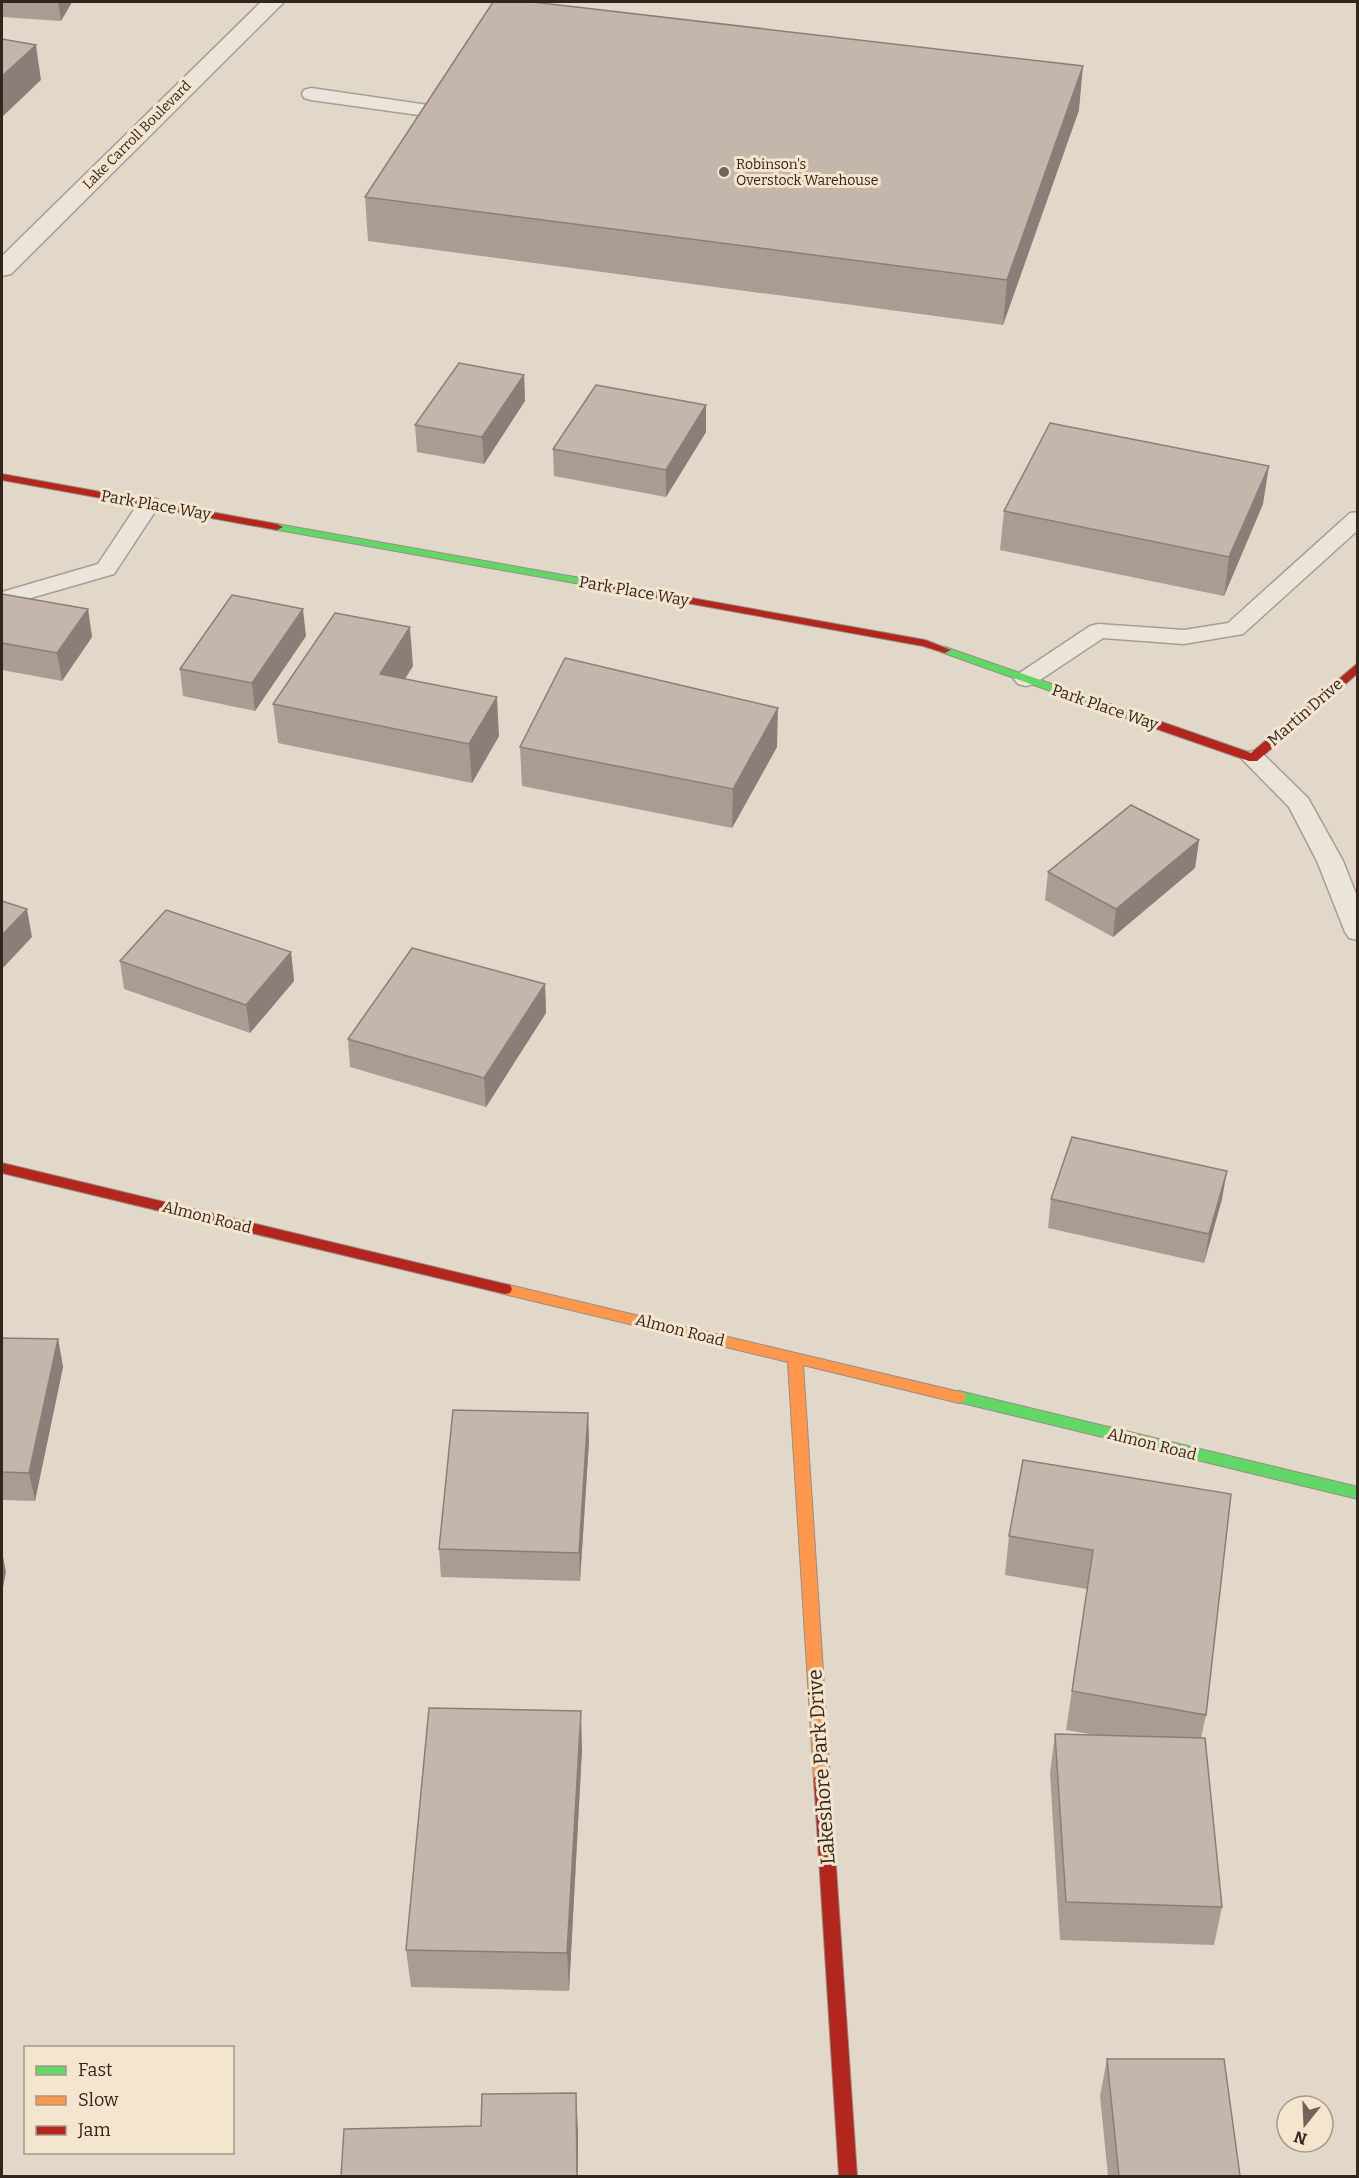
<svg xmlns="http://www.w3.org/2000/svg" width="1359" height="2178" font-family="Bitter,serif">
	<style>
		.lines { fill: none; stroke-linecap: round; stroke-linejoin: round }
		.lane-casing { stroke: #a79d93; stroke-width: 3 }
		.street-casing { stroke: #a79d93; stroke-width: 3 }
		.fast-casing { stroke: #968d84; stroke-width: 2 }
		.slow-casing { stroke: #968d84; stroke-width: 2 }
		.jam-casing { stroke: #968d84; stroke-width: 2 }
		.lane { fill: #eae4db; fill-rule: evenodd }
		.street { fill: #eae4db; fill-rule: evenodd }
		.fast { fill: #63d668; fill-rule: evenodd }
		.slow { fill: #ff974d; fill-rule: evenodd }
		.jam { fill: #b3261e; fill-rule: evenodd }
		.wall { fill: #a99d93 }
		.shaded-wall { fill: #8a7f78 }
		.building { fill: #c5b6ab; stroke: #8a7f78; stroke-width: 1.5 }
		.poi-dot { fill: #716459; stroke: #f4e5cf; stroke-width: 2 }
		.labels { text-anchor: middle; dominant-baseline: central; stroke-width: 6; stroke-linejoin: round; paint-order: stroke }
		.far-street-label { font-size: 14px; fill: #34251c; stroke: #f4e5cf }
		.far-poi-label { font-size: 14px; fill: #34251c; stroke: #f4e5cf; text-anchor: start }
		.street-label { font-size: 16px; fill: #34251c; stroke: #f4e5cf }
		.near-street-label { font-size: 20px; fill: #34251c; stroke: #f4e5cf }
	</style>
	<rect width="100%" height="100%" fill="#e2d8ca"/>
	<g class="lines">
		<g class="lane-casing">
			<path id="lane" d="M 448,84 L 454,86 L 457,90 L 440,115 L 433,117 L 311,100 L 304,98 L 302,94 L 304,90 L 311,88 L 428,105 L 442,86 Z
				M 149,497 L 157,499 L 160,504 L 114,574 L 17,602 L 10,610 L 2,612 L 2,592 L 98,564 L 141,499 Z
				M 1358,512 L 1358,530 L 1243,634 L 1184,644 L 1103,638 L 1034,684 L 1026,686 L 1018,684 L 1014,679 L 1018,674 L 1090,626 L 1098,624 L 1184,630 L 1228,623 L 1350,513 Z
				M 1253,751 L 1262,753 L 1308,798 L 1343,861 L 1358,899 L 1358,940 L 1349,938 L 1345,932 L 1317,861 L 1289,807 L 1241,758 L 1244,753 Z"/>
		</g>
		<g class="street-casing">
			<path id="street" d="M 261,2 L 284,2 L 11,274 L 2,276 L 2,256 Z"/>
		</g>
		<g class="fast-casing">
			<path id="fast" d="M 277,524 L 597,581 L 603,584 L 597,587 L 273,529 L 271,527 Z
				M 945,647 L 1162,722 L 1164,725 L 1158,729 L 1154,728 L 941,652 L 939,650 L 941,648 Z
				M 959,1391 L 1358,1487 L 1358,1499 L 954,1401 L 952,1397 L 954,1393 Z"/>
		</g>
		<g class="slow-casing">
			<path id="slow" d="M 505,1284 L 964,1393 L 966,1397 L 964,1401 L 959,1403 L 803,1365 L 830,1779 L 828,1784 L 822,1786 L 816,1784 L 814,1779 L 788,1362 L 500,1293 L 498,1289 L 500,1285 Z"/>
		</g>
		<g class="jam-casing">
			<path id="jam" d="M 2,474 L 277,524 L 283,527 L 277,530 L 2,480 Z
				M 597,581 L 925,640 L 951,650 L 945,653 L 923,646 L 593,586 L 593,582 Z
				M 1358,663 L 1358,673 L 1257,761 L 1249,761 L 1154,728 L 1152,725 L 1158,721 L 1162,722 L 1251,753 Z
				M 2,1163 L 505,1284 L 510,1285 L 512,1289 L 510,1293 L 505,1294 L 2,1173 Z
				M 822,1772 L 828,1774 L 830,1779 L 857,2176 L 839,2176 L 814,1779 L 816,1774 Z"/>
		</g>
		<use href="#lane" class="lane"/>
		<use href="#street" class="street"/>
		<use href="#fast" class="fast"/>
		<use href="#slow" class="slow"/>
		<use href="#jam" class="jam"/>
	</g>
	<path class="wall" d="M 2,2 L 72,2 L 61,21 L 2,17 Z
		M 1079,110 L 1003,325 L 368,241 L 365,197 Z
		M 524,375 L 525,401 L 484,464 L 417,452 L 415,425 Z
		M 706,432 L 666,497 L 554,476 L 553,449 Z
		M 1263,504 L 1224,596 L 1000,550 L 1004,511 Z
		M 2,594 L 88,609 L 92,637 L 62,681 L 2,670 Z
		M 306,636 L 255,711 L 183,696 L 180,669 Z
		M 413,666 L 405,679 L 499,736 L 472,783 L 278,743 L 273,704 Z
		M 520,747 L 777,747 L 732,828 L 522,786 Z
		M 1199,840 L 1195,868 L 1113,937 L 1045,900 L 1048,872 Z
		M 291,952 L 294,981 L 250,1033 L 124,989 L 120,961 Z
		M 545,984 L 546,1013 L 486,1107 L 350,1067 L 348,1039 Z
		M 1051,1199 L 1222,1199 L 1204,1263 L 1048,1228 Z
		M 2,1338 L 58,1339 L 63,1367 L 35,1501 L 2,1500 Z
		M 588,1413 L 589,1441 L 580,1581 L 441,1577 L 439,1549 Z
		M 1231,1494 L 1206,1715 L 1201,1738 L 1222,1907 L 1214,1945 L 1060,1940 L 1050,1773 L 1055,1734 L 1095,1735 L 1066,1730 L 1087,1589 L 1005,1575 L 1009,1536 Z
		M 582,1749 L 569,1991 L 411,1987 L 406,1950 Z
		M 1107,2059 L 1240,2176 L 1108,2176 L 1100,2096 Z"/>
	<path class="shaded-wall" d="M 58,2 L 72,2 L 61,21 Z
		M 36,45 L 41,80 L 2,117 L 2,76 Z
		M 1083,66 L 1079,110 L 1003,325 L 1007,280 Z
		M 524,375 L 525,401 L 484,464 L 482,437 Z
		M 706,405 L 706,432 L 666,497 L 666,470 Z
		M 1269,466 L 1263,504 L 1224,596 L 1229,557 Z
		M 88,609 L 92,637 L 62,681 L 57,653 Z
		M 303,609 L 306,636 L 255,711 L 252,683 Z
		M 410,627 L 413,666 L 383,713 L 380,674 Z
		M 497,697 L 499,736 L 472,783 L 469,744 Z
		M 778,708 L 777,747 L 732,828 L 733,789 Z
		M 1199,840 L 1195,868 L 1113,937 L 1116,909 Z
		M 27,909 L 32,937 L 2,969 L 2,935 Z
		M 291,952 L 294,981 L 250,1033 L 246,1005 Z
		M 545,984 L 546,1013 L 486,1107 L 484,1078 Z
		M 1227,1171 L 1222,1199 L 1204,1263 L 1209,1234 Z
		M 58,1339 L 63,1367 L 35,1501 L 29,1473 Z
		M 588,1413 L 589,1441 L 580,1581 L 579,1553 Z
		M 2,1551 L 6,1572 L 2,1593 Z
		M 581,1711 L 582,1749 L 569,1991 L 567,1953 Z
		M 576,2093 L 578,2130 L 578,2176 L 577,2176 Z"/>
	<path class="building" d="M 493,2 L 533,2 L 1083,66 L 1007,280 L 365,197 Z
		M 2,39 L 36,45 L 2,76 Z
		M 459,363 L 524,375 L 482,437 L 415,425 Z
		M 596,385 L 706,405 L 666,470 L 553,449 Z
		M 1050,423 L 1269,466 L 1229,557 L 1004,511 Z
		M 2,594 L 88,609 L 57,653 L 2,643 Z
		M 232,595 L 303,609 L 252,683 L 180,669 Z
		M 335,613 L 410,627 L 380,674 L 497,697 L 469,744 L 273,704 Z
		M 565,658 L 778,708 L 733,789 L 520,747 Z
		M 1131,805 L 1199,840 L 1116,909 L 1048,872 Z
		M 2,901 L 27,909 L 2,935 Z
		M 166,910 L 291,952 L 246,1005 L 120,961 Z
		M 412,948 L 545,984 L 484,1078 L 348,1039 Z
		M 1072,1137 L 1227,1171 L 1209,1234 L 1051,1199 Z
		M 2,1338 L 58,1339 L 29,1473 L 2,1472 Z
		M 453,1410 L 588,1413 L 579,1553 L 439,1549 Z
		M 1023,1460 L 1231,1494 L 1206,1715 L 1072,1691 L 1093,1550 L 1009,1536 Z
		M 429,1708 L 581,1711 L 567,1953 L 406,1950 Z
		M 1055,1734 L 1205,1738 L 1222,1907 L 1066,1902 Z
		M 1107,2059 L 1224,2059 L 1240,2176 L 1119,2176 Z
		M 576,2093 L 577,2176 L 341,2176 L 344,2129 L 481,2126 L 482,2094 Z"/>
	<circle class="poi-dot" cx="724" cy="172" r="6"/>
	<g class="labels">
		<g class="far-street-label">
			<text transform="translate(137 135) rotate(-45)">Lake Carroll Boulevard</text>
		</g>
		<g class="far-poi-label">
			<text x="736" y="164">Robinson's<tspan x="736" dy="16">Overstock Warehouse</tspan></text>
		</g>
		<g class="street-label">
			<text transform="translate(156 505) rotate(10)">Park Place Way</text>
			<text transform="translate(634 591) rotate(10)">Park Place Way</text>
			<text transform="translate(1105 707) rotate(19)">Park Place Way</text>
			<text transform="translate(1305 712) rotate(-41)">Martin Drive</text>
			<text transform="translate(207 1217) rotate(14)">Almon Road</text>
			<text transform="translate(680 1330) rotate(14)">Almon Road</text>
			<text transform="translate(1152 1444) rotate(14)">Almon Road</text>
		</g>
		<g class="near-street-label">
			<text transform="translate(821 1767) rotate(-94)">Lakeshore Park Drive</text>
		</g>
	</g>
	<rect width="1359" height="2178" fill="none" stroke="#34251c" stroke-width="6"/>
	<rect x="24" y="2046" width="210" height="108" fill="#f4e5cf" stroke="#a79887" stroke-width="1.5"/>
	<rect x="36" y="2066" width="30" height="9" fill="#63d668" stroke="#a79887" stroke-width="1.5"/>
	<text x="78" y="2076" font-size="18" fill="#34251c">Fast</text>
	<rect x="36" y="2096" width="30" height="9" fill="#ff974d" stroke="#a79887" stroke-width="1.5"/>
	<text x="78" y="2106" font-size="18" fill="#34251c">Slow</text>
	<rect x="36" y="2126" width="30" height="9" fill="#b3261e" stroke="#a79887" stroke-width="1.5"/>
	<text x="78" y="2136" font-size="18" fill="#34251c">Jam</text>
	<g transform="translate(1305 2124) rotate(198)"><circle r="28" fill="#f4e5cf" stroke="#a79887" stroke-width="1.5"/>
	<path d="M0-4.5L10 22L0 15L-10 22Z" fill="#716459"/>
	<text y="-9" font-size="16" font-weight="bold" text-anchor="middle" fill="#34251c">N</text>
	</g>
</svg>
